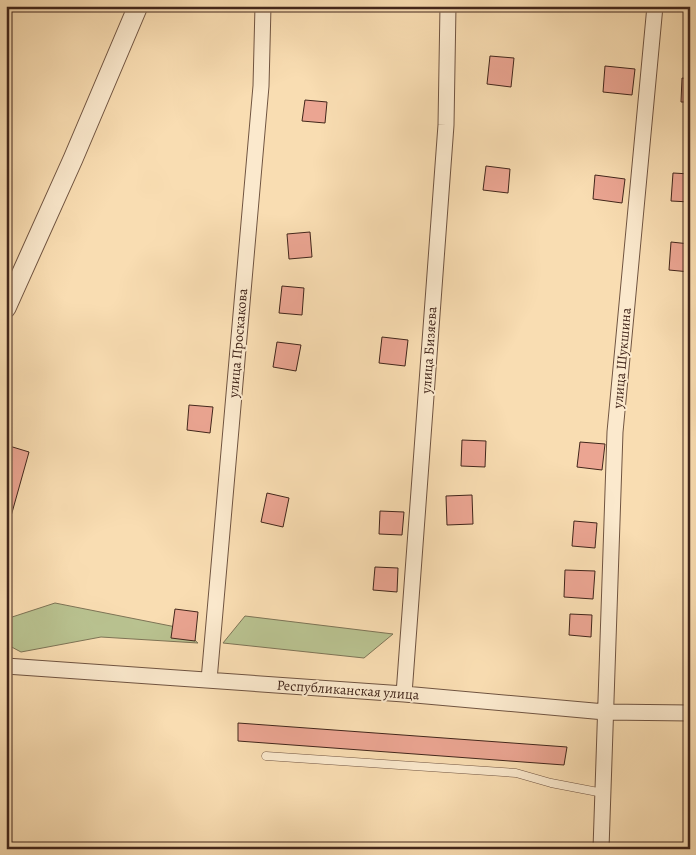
<svg xmlns="http://www.w3.org/2000/svg" width="696" height="855" font-family="Alegreya,serif">
	<style>
		.green { fill: #b9c290; stroke: #7e7456 }
		.building { fill: #eba592; stroke: #42261b }
		.lines { fill: none; stroke-linecap: round; stroke-linejoin: round }
		.service-casing { stroke: #705441; stroke-width: 9 }
		.minor-casing { stroke: #705441; stroke-width: 17 }
		.tertiary-casing { stroke: #705441; stroke-width: 21 }
		.service { stroke: #fbe9cd; stroke-width: 8 }
		.minor { stroke: #fbe9cd; stroke-width: 15 }
		.tertiary { stroke: #fbe9cd; stroke-width: 19 }
		.labels { text-anchor: middle; dominant-baseline: central; stroke-width: 4; stroke-linejoin: round; paint-order: stroke }
		.street-label { font-size: 14px; fill: #42261b; stroke: #fbe9cd }
	</style>
	<rect width="100%" height="100%" fill="#f9ddb2"/>
	<filter id="stains"><feTurbulence type="fractalNoise" baseFrequency=".004" numOctaves="4"/><feColorMatrix values="0 0 0 0 .2 0 0 0 0 .09 0 0 0 0 .02 0 0 0 .5 -.17"/></filter>
	<radialGradient id="worn" r=".72"><stop offset=".6" stop-color="#630" stop-opacity="0"/><stop offset="1" stop-color="#630" stop-opacity=".3"/></radialGradient>
	<path class="green" d="M 55,603 L 181,628 L 198,643 L 101,637 L 21,652 L 6,644 L 6,619 Z
		M 245,616 L 393,634 L 364,658 L 223,643 Z"/>
	<path class="building" d="M 490,56 L 514,58 L 511,87 L 487,84 Z
		M 605,66 L 635,69 L 632,95 L 603,92 Z
		M 682,78 L 690,79 L 690,102 L 681,102 Z
		M 305,100 L 327,102 L 325,123 L 302,121 Z
		M 486,166 L 510,169 L 508,193 L 483,190 Z
		M 673,173 L 690,174 L 690,202 L 671,201 Z
		M 595,175 L 625,179 L 622,203 L 593,199 Z
		M 310,232 L 312,257 L 289,259 L 287,234 Z
		M 671,242 L 690,244 L 690,272 L 669,270 Z
		M 282,286 L 304,288 L 302,315 L 279,313 Z
		M 382,337 L 408,340 L 405,366 L 379,363 Z
		M 277,342 L 301,345 L 296,371 L 273,367 Z
		M 189,405 L 213,407 L 210,433 L 187,430 Z
		M 462,440 L 486,441 L 485,467 L 461,466 Z
		M 580,442 L 605,444 L 602,470 L 577,467 Z
		M 6,445 L 29,452 L 6,534 Z
		M 267,493 L 289,498 L 283,527 L 261,522 Z
		M 472,495 L 473,524 L 447,525 L 446,496 Z
		M 380,511 L 404,512 L 402,535 L 379,534 Z
		M 574,521 L 597,523 L 595,548 L 572,546 Z
		M 375,567 L 398,568 L 397,592 L 373,590 Z
		M 565,570 L 595,571 L 593,599 L 564,597 Z
		M 175,609 L 198,612 L 195,641 L 171,638 Z
		M 570,614 L 592,615 L 591,637 L 569,635 Z
		M 238,723 L 567,747 L 564,765 L 238,741 Z"/>
	<g class="lines">
		<g class="service-casing">
			<path id="service" d="M 266,756 L 516,773 L 551,783 L 603,793"/>
		</g>
		<g class="minor-casing">
			<path id="minor" d="M 6,666 L 404,694 L 605,712 L 690,713
				M 209,680 L 261,86 L 263,6
				M 404,694 L 446,125 L 448,6
				M 601,849 L 615,432 L 655,6"/>
		</g>
		<g class="tertiary-casing">
			<path id="tertiary" d="M 6,308 L 73,159 L 138,6"/>
		</g>
		<use href="#service" class="service"/>
		<use href="#minor" class="minor"/>
		<use href="#tertiary" class="tertiary"/>
	</g>
	<g class="labels">
		<g class="street-label">
			<text transform="translate(238 343) rotate(-85)">улица Проскакова</text>
			<text transform="translate(429 350) rotate(-86)">улица Бизяева</text>
			<text transform="translate(622 358) rotate(-85)">улица Шукшина</text>
			<text transform="translate(348 690) rotate(4)">Республиканская улица</text>
		</g>
	</g>
	<rect width="696" height="855" fill="none" stroke="#f9ddb2" stroke-width="25"/>
	<rect x="8" y="8" width="681" height="840" fill="none" stroke="#42261b" stroke-width="2.5"/>
	<rect x="12" y="12" width="671" height="830" fill="none" stroke="#42261b"/>
	<rect width="100%" height="100%" filter="url(#stains)"/>
	<rect width="100%" height="100%" fill="url(#worn)"/>
</svg>
